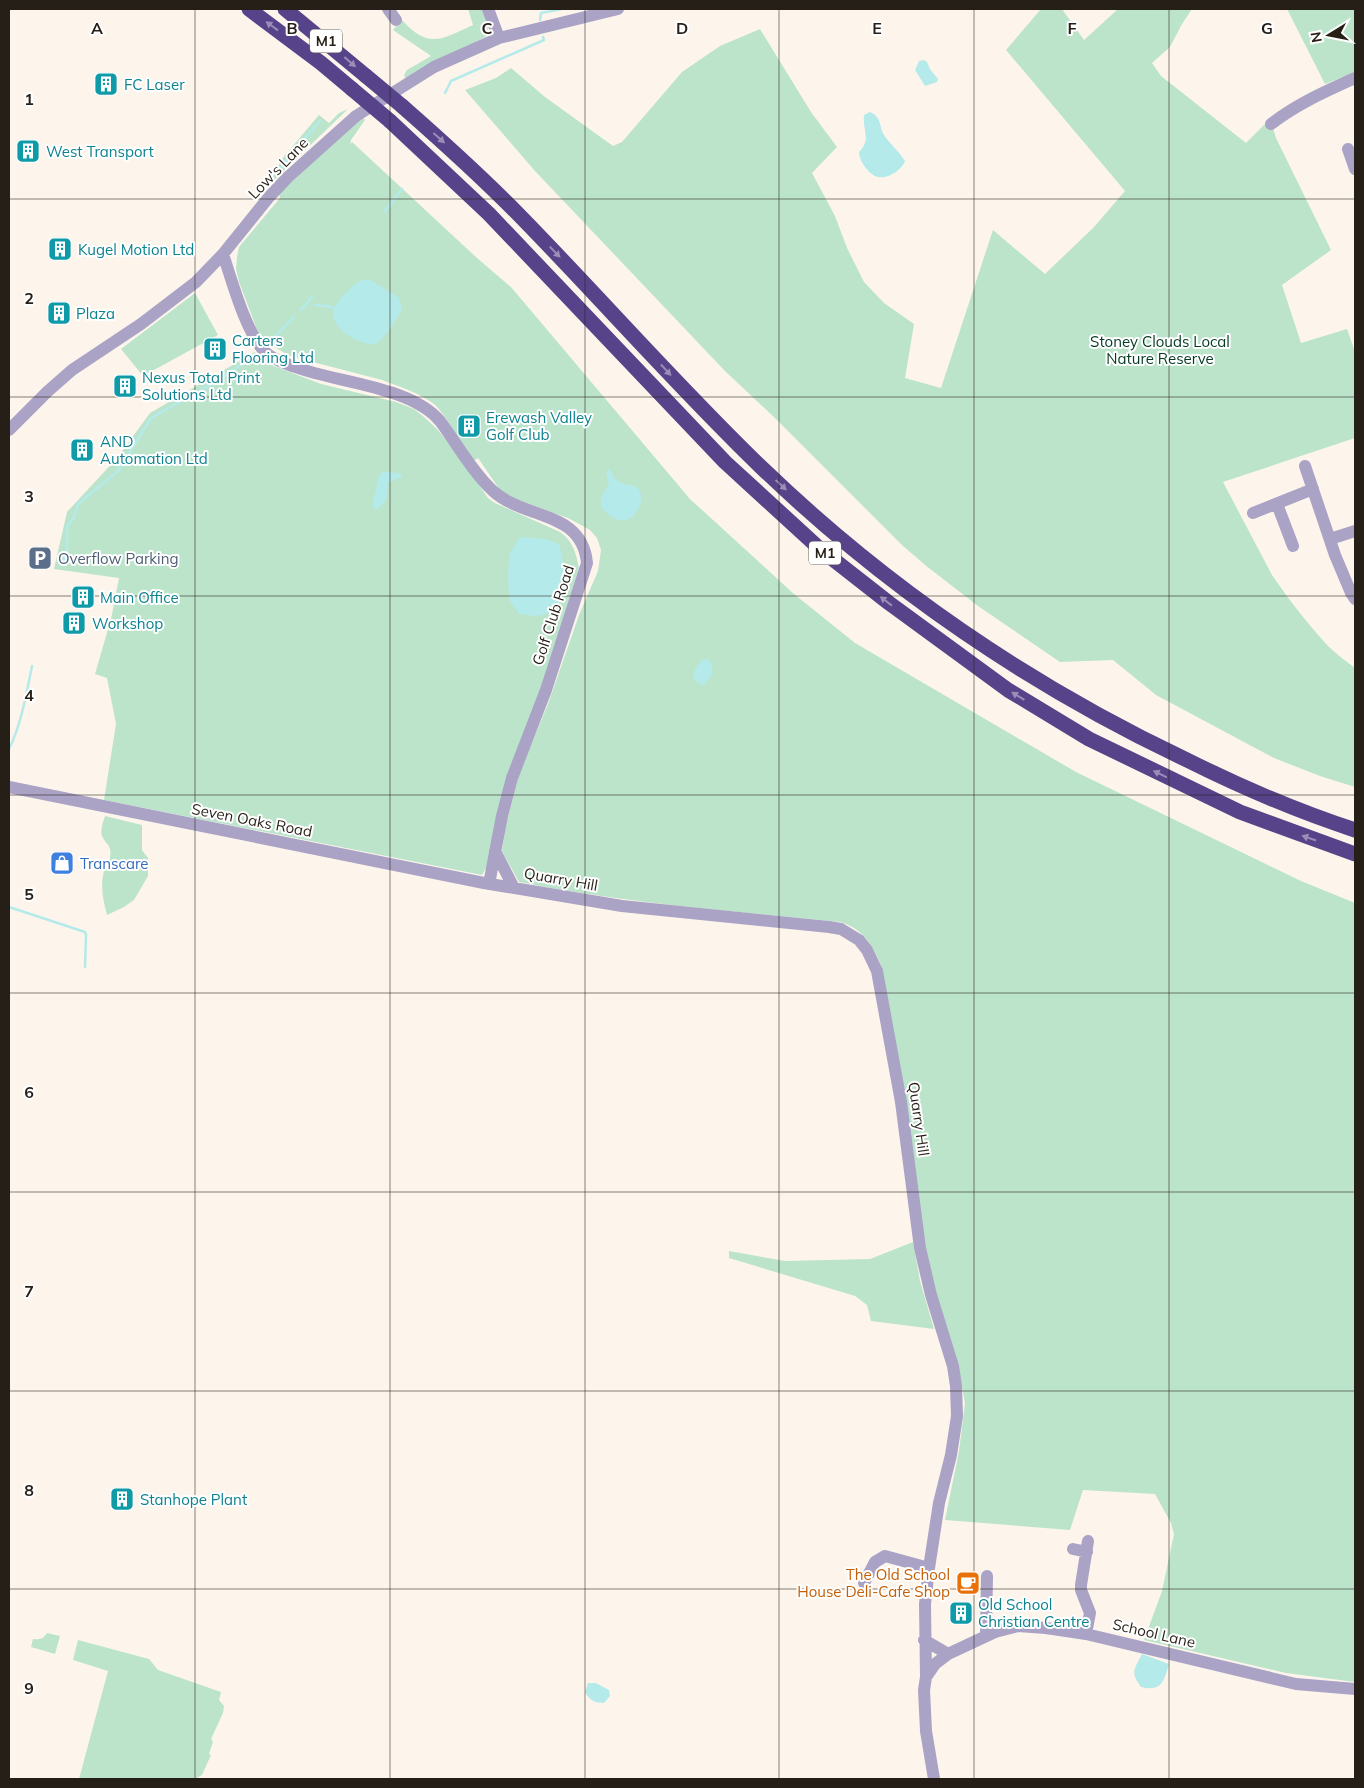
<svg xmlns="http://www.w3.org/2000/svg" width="1364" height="1788" font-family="Mulish,sans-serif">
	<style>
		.green { fill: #bbe4cb }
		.water { fill: #b5eaea }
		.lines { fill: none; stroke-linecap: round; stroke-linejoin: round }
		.stream { stroke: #b5eaea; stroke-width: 2.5 }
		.minor { stroke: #aaa3c6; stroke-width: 12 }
		.highway { stroke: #57438a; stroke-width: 15 }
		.highway-bridge { stroke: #57438a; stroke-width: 15 }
		.oneway { fill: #9a8eb9 }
		.grid { fill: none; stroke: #261f17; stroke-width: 1; stroke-opacity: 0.55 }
		.labels { text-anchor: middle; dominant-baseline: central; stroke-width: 4; stroke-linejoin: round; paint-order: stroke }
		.shield { fill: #fff; stroke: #67625d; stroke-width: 1 }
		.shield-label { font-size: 14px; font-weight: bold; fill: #261f17 }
		.culture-label { font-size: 15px; fill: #0d838f; stroke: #fff; text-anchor: start }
		.street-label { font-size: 15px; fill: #261f17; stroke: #fff }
		.park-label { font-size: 15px; fill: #043922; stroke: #fff }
		.service-label { font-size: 15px; fill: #4e5e75; stroke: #fff; text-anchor: start }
		.shop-label { font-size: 15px; fill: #366cbe; stroke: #fff; text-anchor: start }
		.food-label { font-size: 15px; fill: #c56008; stroke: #fff; text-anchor: end }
		.grid-label { font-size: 16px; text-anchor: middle; font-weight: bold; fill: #261f17; stroke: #fff; stroke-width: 4; stroke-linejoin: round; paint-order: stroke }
	</style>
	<rect width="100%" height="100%" fill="#fdf5eb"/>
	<path class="green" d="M 468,9 L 483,9 L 488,25 L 487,36 L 406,79 L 404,75 L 407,70 L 431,56 L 393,30 L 402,20 C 429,50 442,39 473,25 Z
		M 1041,9 L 1062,9 L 1084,40 L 1118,9 L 1192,9 L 1182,24 L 1170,47 L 1152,63 L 1161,76 L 1246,143 L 1270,119 L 1276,138 L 1331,250 L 1282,285 L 1301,343 L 1347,329 L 1355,352 L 1355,438 L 1223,482 L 1272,575 C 1289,600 1308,624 1328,646 C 1336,654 1346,661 1355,668 L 1355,787 L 1320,776 L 1274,758 L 1156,695 L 1113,660 L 1060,662 L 978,606 L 925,565 L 902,545 L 777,420 L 725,371 L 535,171 L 465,90 L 496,78 L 511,68 L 545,97 L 613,146 L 622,142 L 682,72 L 720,46 L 760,29 L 811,112 L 837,147 L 812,173 L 835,216 L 847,248 L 864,282 L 884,303 L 914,324 L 905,378 L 941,388 L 993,230 L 1045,274 L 1094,227 L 1125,191 L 1006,50 Z
		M 1287,9 L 1355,9 L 1355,72 L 1325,84 Z
		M 348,109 L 274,180 L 272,179 L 281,160 L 319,115 L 329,123 L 339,113 Z
		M 362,117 L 365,120 L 351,140 L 350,144 L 352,142 L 477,258 L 511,287 L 690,499 L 794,594 L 855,643 L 1076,772 L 1301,881 L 1355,903 L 1355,1682 L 1286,1673 L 1144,1640 L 1162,1591 L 1174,1534 L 1171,1523 L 1155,1494 L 1083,1490 L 1070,1530 L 945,1520 L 959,1451 L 965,1403 L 956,1356 L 940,1308 L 927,1255 L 881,965 C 872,944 862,928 840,922 C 732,911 624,903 519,882 L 502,851 L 506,825 L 519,774 L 548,704 L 579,615 L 598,571 L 601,550 L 597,538 L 590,530 L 568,518 L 513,498 L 500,490 L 478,458 L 472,462 C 461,444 452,425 438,408 C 428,396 398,386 382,380 L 290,356 L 266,342 L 258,332 L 239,282 L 236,269 L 237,257 L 239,247 L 280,198 L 279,194 L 312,162 Z
		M 195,293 L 218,335 L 143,376 L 121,349 Z
		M 255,352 L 266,363 L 321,384 L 396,402 L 414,409 L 424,417 L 437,429 L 455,450 L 488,498 L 495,503 L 560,532 C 573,541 576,553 579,568 L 486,868 L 482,875 L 104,800 L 116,724 L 107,678 L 95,674 L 111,619 L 119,578 L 54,569 L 67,512 L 117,458 L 150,413 Z
		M 105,816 L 142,825 L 142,850 L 148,858 L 148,876 L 134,900 L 124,907 L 107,915 C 103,900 100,886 104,871 C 105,866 110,863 110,857 C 112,844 106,845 102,836 C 100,830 103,822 105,816 Z
		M 913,1242 L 920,1281 L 934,1329 L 871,1321 L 867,1305 L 855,1296 L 729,1258 L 729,1251 L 785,1261 L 870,1259 Z
		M 47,1633 L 60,1636 L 55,1654 L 31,1647 L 33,1639 C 40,1640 43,1639 47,1633 Z
		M 78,1640 L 149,1659 L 158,1670 L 221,1692 L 219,1700 L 224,1706 L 223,1713 L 211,1739 L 213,1742 L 209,1754 L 211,1755 L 202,1775 L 195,1779 L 79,1779 L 108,1671 L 73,1660 Z"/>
	<path class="water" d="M 924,60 L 927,62 L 930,69 L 938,79 L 937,82 L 925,86 L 915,70 L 919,61 Z
		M 870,112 C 882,117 879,126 884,135 C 890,144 899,151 905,161 C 902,170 888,179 878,177 C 869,175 859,161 859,152 C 872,139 862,130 864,115 Z
		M 369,279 L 399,298 L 402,309 C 400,315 382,341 377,343 C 364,348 333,330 333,314 C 333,306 341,297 347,292 C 354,284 359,280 369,279 Z
		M 609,469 C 613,473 613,478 618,481 C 625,486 634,483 639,490 C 648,503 628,540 601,507 L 601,497 L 609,484 L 606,472 Z
		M 382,471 L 401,474 L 402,476 L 388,483 L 386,501 L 376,510 L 372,507 L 378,479 Z
		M 520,537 L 545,539 L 559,544 C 566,570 575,613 535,616 C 530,616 524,614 519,614 L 509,600 L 508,575 L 510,553 Z
		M 707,659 L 711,662 L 713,673 L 704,685 C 687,680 694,670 702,660 Z
		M 1142,1654 L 1169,1664 C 1164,1681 1162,1692 1141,1687 C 1130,1672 1134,1670 1142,1654 Z
		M 588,1683 L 596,1683 L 609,1690 L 610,1696 L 604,1703 C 595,1703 589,1700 585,1692 Z"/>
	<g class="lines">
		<path class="stream" d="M 540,20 L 541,13 L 562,9
			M 445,93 L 451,81 L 544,40 L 543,37
			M 280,170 L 290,155 L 320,121
			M 384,212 L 402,189
			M 315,305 L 328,306 L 335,309
			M 301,310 L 313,296
			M 271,341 L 294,317
			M 63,564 L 67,551 L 67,527 L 74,517 L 78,504 L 118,471 L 151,418 L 210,385 L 255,356
			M 9,749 C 21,726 27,691 32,666
			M 9,907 L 85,932 L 86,935 L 85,967"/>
		<path class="minor" d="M 388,9 L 396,20
			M 488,9 L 499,38
			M 1271,124 C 1297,104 1326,91 1355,78
			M 1348,149 L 1355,169
			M 223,254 C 232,281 246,333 265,352 C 273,360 285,363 295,367 C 338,383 410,386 440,421 C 457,444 472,471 493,491 C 525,520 582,510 587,563 L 546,690 L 512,778 L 502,816 L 489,884
			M 9,430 L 47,392 L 72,370 L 141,324 L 196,282 L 223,254 L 269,197 L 288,177 L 356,116 L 434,67 L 499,38 L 618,9
			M 1305,466 L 1335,555 L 1351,593 L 1355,599
			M 1277,504 L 1293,546
			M 1253,513 L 1313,489
			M 1330,539 L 1355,531
			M 9,787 L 484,883 L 622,906 L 829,927 L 841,929 L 859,940 L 867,950 L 877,971 L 901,1102 L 920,1248 L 931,1295 L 953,1366 L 956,1386 L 957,1416 L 951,1455 L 939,1503 L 929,1568 L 925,1604 L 926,1677 L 924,1690 L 926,1731 L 934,1779
			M 495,851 L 514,888
			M 1073,1549 L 1087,1552
			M 864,1583 L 875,1562 L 885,1556 L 929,1568
			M 1086,1634 L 1090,1613 L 1081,1590 L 1081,1585 L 1088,1541
			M 986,1636 L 987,1576
			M 924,1640 L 948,1654
			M 926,1677 L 935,1664 L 948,1654 L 995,1632 L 1018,1626 L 1046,1628 L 1086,1634 L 1296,1684 L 1355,1689"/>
		<path class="highway" d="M 249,9 L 321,63 L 352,89
			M 285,9 L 366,76
			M 402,106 C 443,142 484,179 522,218 C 603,301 679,388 762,468 C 887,588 1031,686 1187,760 C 1241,787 1297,811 1355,830
			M 390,121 L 489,214 L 725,462 L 820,549 L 889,603 L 1008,690 L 1089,739 L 1240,812 L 1355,854"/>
		<path class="highway-bridge" d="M 366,76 L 402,106
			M 352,89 L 390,121"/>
	</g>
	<defs><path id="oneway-solid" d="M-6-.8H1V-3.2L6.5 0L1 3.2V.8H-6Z" transform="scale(1.25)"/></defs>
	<g class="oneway">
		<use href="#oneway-solid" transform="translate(272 26) rotate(-144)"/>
		<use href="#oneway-solid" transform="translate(350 62) rotate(41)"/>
		<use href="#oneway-solid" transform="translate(439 138) rotate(42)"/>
		<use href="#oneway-solid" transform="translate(555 252) rotate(46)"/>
		<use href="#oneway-solid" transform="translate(666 370) rotate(47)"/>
		<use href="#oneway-solid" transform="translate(781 485) rotate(43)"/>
		<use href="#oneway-solid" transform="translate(886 601) rotate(-142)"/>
		<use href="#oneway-solid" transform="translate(1018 696) rotate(-149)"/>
		<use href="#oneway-solid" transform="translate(1160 774) rotate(-154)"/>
		<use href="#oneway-solid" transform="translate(1309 838) rotate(-161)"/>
	</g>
	<path class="grid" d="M 195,9 L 195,1779M 390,9 L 390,1779M 585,9 L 585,1779M 779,9 L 779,1779M 974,9 L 974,1779M 1169,9 L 1169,1779M 9,199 L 1355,199M 9,397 L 1355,397M 9,596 L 1355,596M 9,795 L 1355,795M 9,993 L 1355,993M 9,1192 L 1355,1192M 9,1391 L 1355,1391M 9,1589 L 1355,1589"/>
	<defs>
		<g id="building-square" transform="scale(1.25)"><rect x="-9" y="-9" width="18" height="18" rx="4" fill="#0f9aa8" stroke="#fff"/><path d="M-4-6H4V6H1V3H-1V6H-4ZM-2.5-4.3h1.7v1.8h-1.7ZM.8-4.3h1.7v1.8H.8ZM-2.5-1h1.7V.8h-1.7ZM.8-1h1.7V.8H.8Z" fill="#fff"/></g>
		<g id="parking-square" transform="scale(1.25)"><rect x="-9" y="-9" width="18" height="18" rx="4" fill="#5c6f8a" stroke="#fff"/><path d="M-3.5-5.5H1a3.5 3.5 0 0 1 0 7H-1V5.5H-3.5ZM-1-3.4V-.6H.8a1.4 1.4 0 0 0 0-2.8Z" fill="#fff"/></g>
		<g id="shop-square" transform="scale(1.25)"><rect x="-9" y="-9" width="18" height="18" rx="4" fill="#3f7fe0" stroke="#fff"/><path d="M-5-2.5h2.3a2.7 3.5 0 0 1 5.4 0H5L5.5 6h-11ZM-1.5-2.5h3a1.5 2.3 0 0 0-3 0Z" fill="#fff"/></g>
		<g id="cafe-square" transform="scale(1.25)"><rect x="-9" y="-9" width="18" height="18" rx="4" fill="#e8710a" stroke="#fff"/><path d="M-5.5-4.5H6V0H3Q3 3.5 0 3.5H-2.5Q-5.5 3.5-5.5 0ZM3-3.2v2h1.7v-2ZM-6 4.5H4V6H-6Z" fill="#fff"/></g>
	</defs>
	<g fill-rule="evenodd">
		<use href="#building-square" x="106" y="84"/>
		<use href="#building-square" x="28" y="151"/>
		<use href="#building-square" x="60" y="249"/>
		<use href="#building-square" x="59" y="313"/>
		<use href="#building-square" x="215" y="349"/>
		<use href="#building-square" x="125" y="386"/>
		<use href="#building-square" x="469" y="426"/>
		<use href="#building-square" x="82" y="450"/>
		<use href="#parking-square" x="40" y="558"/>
		<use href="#building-square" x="83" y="597"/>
		<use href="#building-square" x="74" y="623"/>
		<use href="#shop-square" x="62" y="863"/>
		<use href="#building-square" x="122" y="1499"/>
		<use href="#cafe-square" x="968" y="1583"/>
		<use href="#building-square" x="961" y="1613"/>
	</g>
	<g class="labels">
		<g class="shield">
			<rect x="310" y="29.5" width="32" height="23" rx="4"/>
			<rect x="809" y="541.5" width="32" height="23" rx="4"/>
		</g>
		<g class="shield-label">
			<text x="326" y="41">M1</text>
			<text x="825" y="553">M1</text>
		</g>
		<g class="culture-label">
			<text x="124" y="84">FC Laser</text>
			<text x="46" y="151">West Transport</text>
			<text x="78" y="249">Kugel Motion Ltd</text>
			<text x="76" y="313">Plaza</text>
			<text x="232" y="340">Carters<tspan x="232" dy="17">Flooring Ltd</tspan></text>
			<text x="142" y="377">Nexus Total Print<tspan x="142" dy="17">Solutions Ltd</tspan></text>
			<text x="486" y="417">Erewash Valley<tspan x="486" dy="17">Golf Club</tspan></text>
			<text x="100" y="441">AND<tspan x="100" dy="17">Automation Ltd</tspan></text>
			<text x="100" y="597">Main Office</text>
			<text x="92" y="623">Workshop</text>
			<text x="140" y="1499">Stanhope Plant</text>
			<text x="978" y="1604">Old School<tspan x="978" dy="17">Christian Centre</tspan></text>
		</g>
		<g class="street-label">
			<text transform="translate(278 168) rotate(-46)">Low's Lane</text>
			<text transform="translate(553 615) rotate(-72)">Golf Club Road</text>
			<text transform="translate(252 820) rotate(11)">Seven Oaks Road</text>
			<text transform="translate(561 879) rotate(10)">Quarry Hill</text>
			<text transform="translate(919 1119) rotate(82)">Quarry Hill</text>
			<text transform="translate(1154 1633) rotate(13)">School Lane</text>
		</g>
		<g class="park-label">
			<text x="1160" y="341">Stoney Clouds Local<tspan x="1160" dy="17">Nature Reserve</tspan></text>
		</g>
		<g class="service-label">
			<text x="58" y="558">Overflow Parking</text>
		</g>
		<g class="shop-label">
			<text x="80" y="863">Transcare</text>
		</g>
		<g class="food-label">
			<text x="950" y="1574">The Old School<tspan x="950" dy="17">House Deli-Cafe Shop</tspan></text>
		</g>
	</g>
	<g class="grid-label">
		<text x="97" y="34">A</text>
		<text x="292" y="34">B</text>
		<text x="487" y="34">C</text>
		<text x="682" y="34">D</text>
		<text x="877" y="34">E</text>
		<text x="1072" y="34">F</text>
		<text x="1267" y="34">G</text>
		<text x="29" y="105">1</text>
		<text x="29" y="304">2</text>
		<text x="29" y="502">3</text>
		<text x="29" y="701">4</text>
		<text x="29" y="900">5</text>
		<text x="29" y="1098">6</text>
		<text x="29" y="1297">7</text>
		<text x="29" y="1496">8</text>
		<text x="29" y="1694">9</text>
	</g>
	<rect width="1364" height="1788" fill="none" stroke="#261f17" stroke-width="20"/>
	<g transform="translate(1329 35) rotate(260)" stroke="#ffffff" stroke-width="4" paint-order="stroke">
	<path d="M0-4L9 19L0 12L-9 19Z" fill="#261f17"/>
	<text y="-8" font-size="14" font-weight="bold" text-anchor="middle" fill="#261f17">N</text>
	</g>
</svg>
